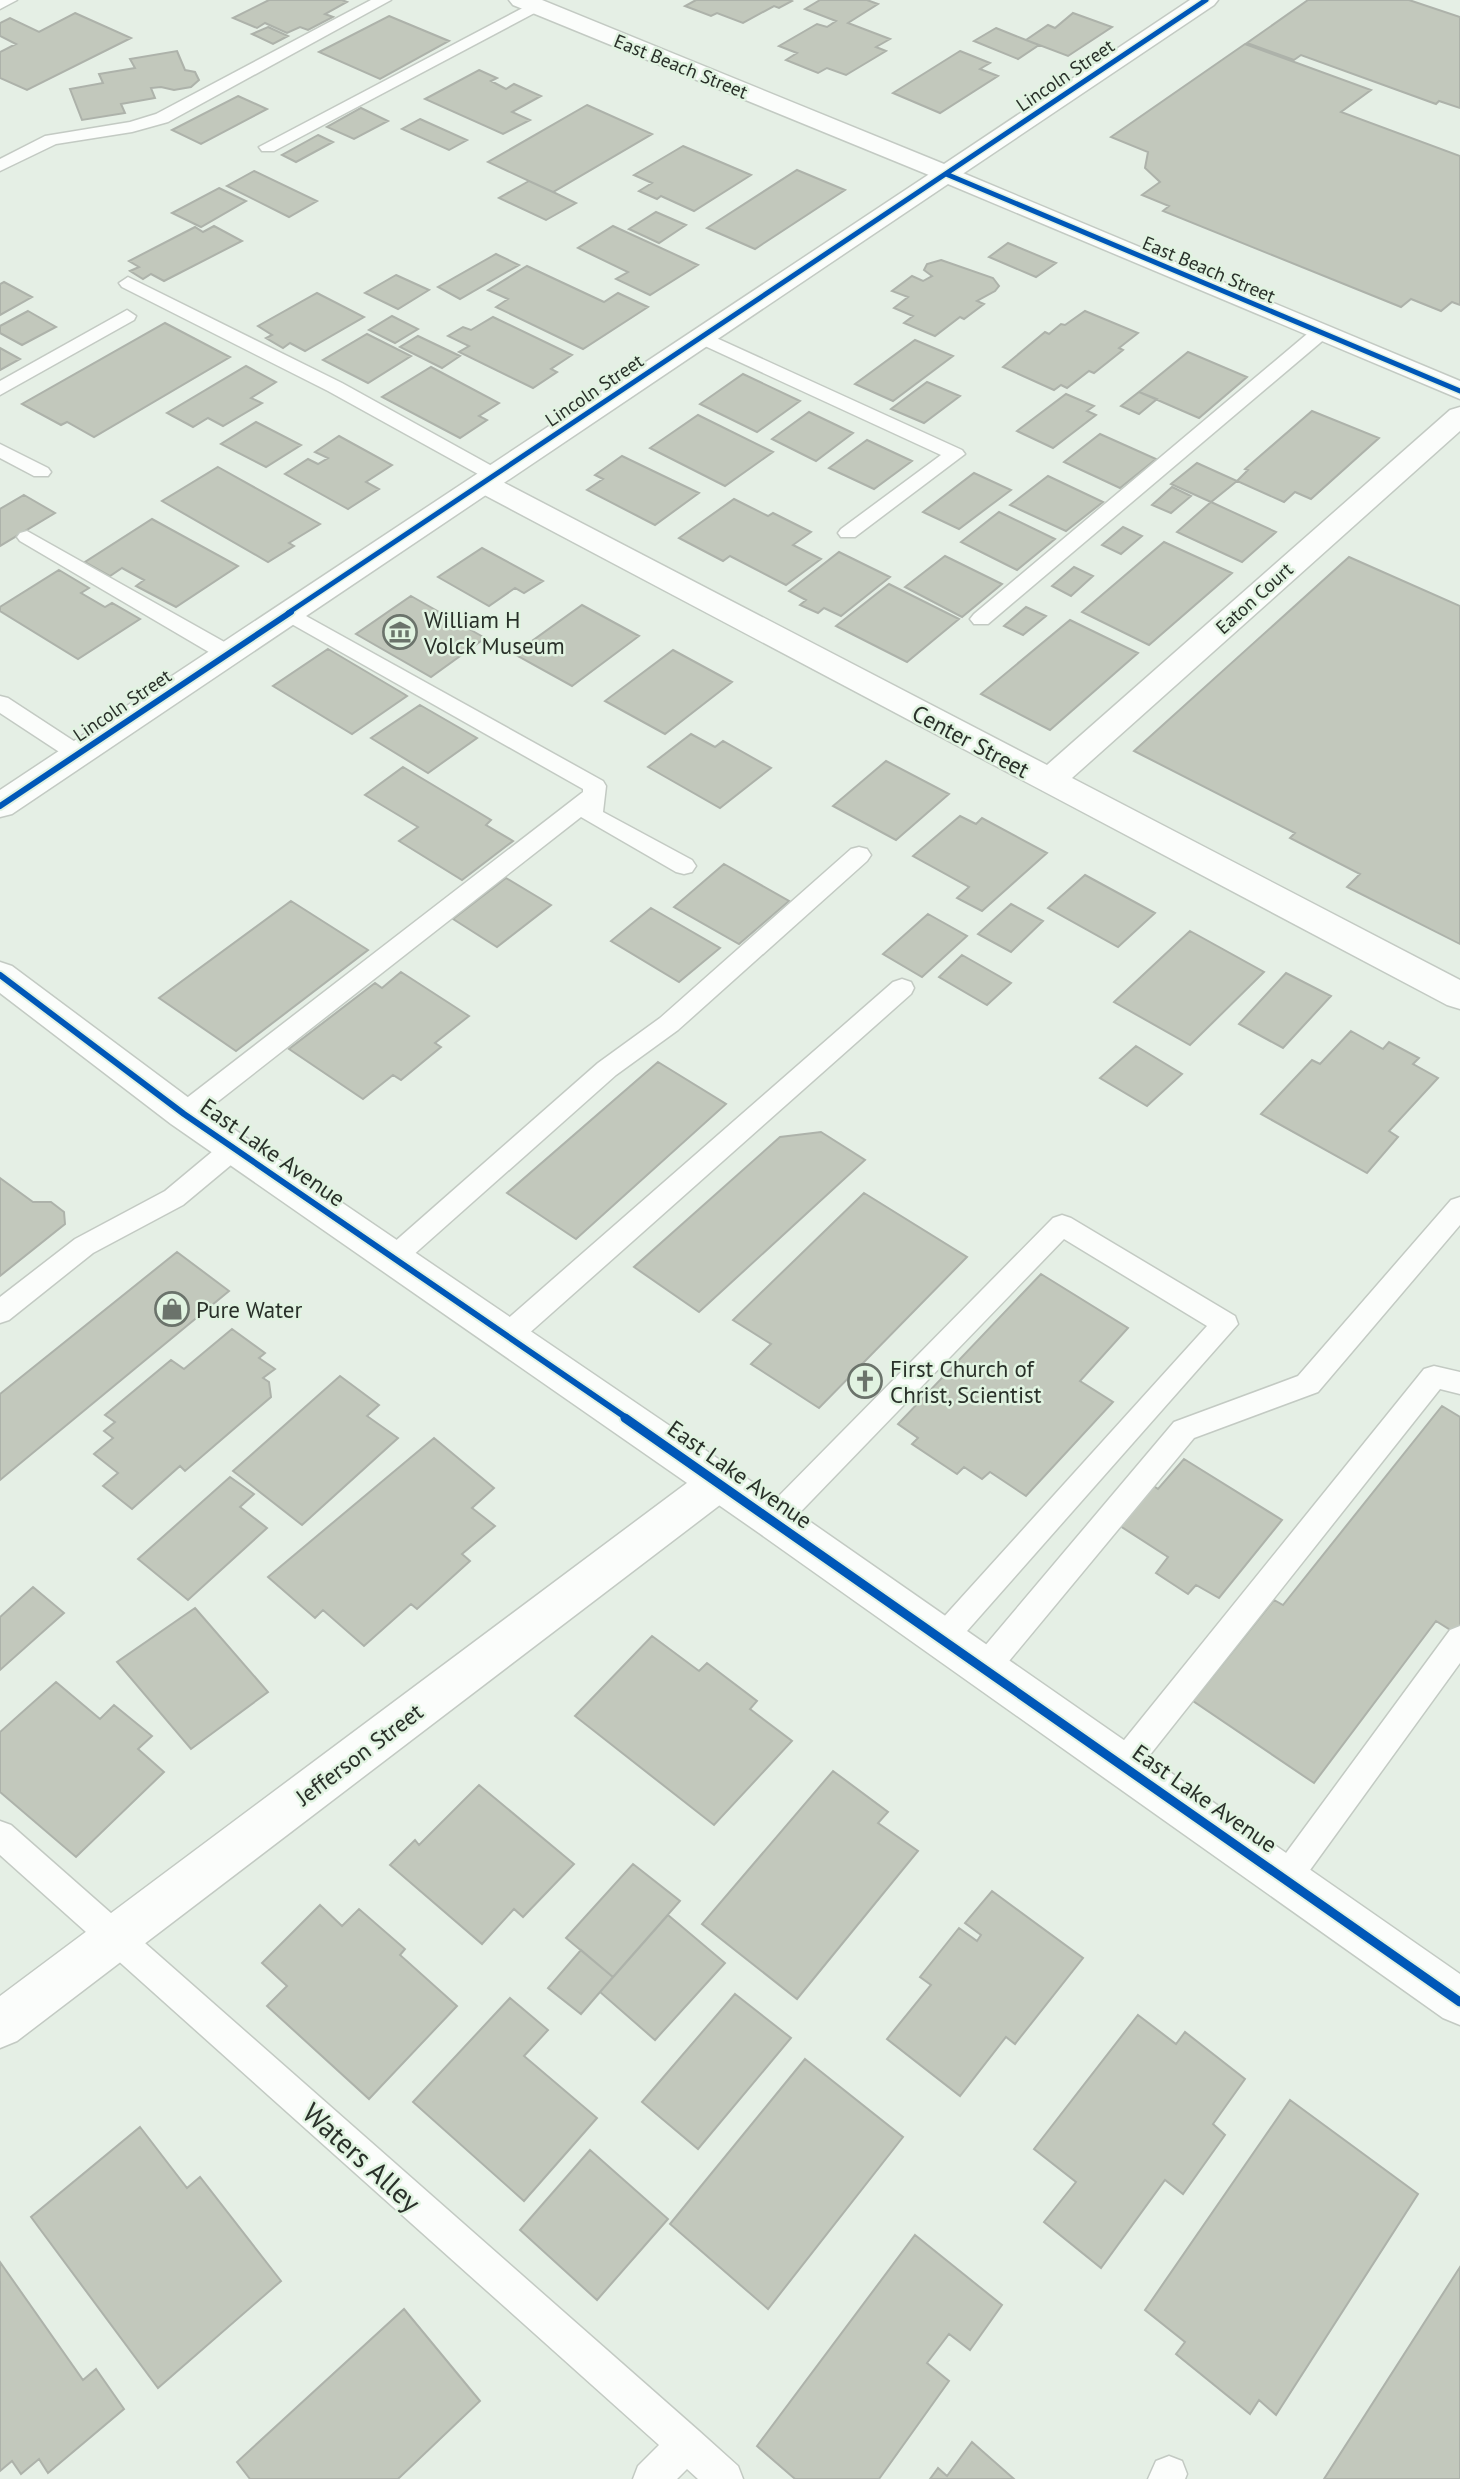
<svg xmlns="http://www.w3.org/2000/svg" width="1460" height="2479" font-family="'PT Sans',sans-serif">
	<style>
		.building { fill: #c2c8bc; stroke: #adb2aa; stroke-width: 2 }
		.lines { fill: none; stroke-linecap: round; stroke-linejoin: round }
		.service-casing { stroke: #c3cac3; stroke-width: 3 }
		.minor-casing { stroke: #c3cac3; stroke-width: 3 }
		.tertiary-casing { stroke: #c3cac3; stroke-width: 3 }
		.primary-casing { stroke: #c3cac3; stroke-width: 3 }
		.service { fill: #fbfdfb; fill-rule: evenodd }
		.minor { fill: #fbfdfb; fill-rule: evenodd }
		.tertiary { fill: #fbfdfb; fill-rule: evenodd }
		.primary { fill: #fbfdfb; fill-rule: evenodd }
		.cycleway-far2-casing { stroke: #e1f3e1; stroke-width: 8 }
		.cycleway-far1-casing { stroke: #e1f3e1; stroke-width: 10 }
		.cycleway-casing { stroke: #e1f3e1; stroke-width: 13 }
		.cycleway-far2 { stroke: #0057b8; stroke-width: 5 }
		.cycleway-far1 { stroke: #0057b8; stroke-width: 6 }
		.cycleway { stroke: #0057b8; stroke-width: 9 }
		.labels { text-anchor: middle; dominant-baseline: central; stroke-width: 5; stroke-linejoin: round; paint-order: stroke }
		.far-street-label { font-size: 19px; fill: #293029; stroke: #e1f3e1 }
		.poi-label { font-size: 23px; fill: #293029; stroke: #e1f3e1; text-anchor: start }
		.street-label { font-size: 23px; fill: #293029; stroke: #e1f3e1 }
		.near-street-label { font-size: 28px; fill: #293029; stroke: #e1f3e1 }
	</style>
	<rect width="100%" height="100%" fill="#e5efe5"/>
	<path class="building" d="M 269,0 L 342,0 L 347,2 L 325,14 L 333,17 L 308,30 L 300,27 L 287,33 L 265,23 L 257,28 L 233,18 Z
		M 696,0 L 790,0 L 792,1 L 779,8 L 774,6 L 743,23 L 717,13 L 711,16 L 685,6 Z
		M 820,0 L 867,0 L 878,4 L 848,23 L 890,39 L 876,47 L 886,51 L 846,75 L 827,68 L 818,73 L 786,60 L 797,53 L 779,46 L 817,24 L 827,27 L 836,21 L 805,9 Z
		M 1308,0 L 1409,0 L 1460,17 L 1460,108 L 1439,101 L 1436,104 L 1301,55 L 1294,60 L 1247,43 Z
		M 75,13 L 131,38 L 27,90 L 0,78 L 0,52 L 16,44 L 0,36 L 0,23 L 10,18 L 39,32 Z
		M 1073,13 L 1112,27 L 1068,56 L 1026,40 L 1048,25 L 1055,28 Z
		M 389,16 L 449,41 L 380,79 L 319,52 Z
		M 268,27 L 288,36 L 273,44 L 252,34 Z
		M 996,28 L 1026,40 L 1039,45 L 1018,59 L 974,41 Z
		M 1245,44 L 1371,90 L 1341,112 L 1460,156 L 1460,305 L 1452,302 L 1441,311 L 1411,299 L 1401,307 L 1163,211 L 1169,206 L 1142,195 L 1160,182 L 1145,168 L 1148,152 L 1111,137 Z
		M 177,51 L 185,70 L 195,72 L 199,80 L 191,87 L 174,90 L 161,87 L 151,88 L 155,98 L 121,104 L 125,113 L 82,120 L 70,89 L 103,83 L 99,74 L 135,68 L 130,59 Z
		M 960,51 L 990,63 L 980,69 L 998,76 L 940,113 L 893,93 Z
		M 479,70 L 497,78 L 491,81 L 506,89 L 514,84 L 541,96 L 512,112 L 530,120 L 503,134 L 425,99 Z
		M 238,96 L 267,109 L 201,144 L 172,130 Z
		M 587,105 L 652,134 L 553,192 L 488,162 Z
		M 361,108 L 388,121 L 354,139 L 327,127 Z
		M 420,119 L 467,140 L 449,150 L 402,129 Z
		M 318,135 L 333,142 L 296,162 L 282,155 Z
		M 683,146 L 751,175 L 694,211 L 661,196 L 657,199 L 639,191 L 652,183 L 634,175 Z
		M 797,170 L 845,190 L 755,249 L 707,228 Z
		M 254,171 L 317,201 L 289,217 L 227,186 Z
		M 529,181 L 553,192 L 576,203 L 546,220 L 499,198 Z
		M 219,188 L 246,201 L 201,227 L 172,213 Z
		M 656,212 L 686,225 L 659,243 L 629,229 Z
		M 214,226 L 242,241 L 164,281 L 151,274 L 143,279 L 130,271 L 139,267 L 129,261 L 195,227 L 203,232 Z
		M 613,226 L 698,265 L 650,295 L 616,279 L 628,272 L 578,248 Z
		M 1008,243 L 1056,263 L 1036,277 L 989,257 Z
		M 496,254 L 519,265 L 460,299 L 438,287 Z
		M 941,260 L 993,278 L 999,286 L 995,291 L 977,301 L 984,304 L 964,319 L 960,317 L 935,336 L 904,323 L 913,316 L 894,308 L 908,297 L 892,291 L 912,276 L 923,281 L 932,276 L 924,270 L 927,264 Z
		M 527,266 L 604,302 L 618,293 L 648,307 L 583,349 L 496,307 L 508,299 L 488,290 Z
		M 396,275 L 429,290 L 398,309 L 365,293 Z
		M 4,282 L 32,297 L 0,315 L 0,284 Z
		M 317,293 L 364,317 L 305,351 L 290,343 L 283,348 L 266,338 L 272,335 L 258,326 Z
		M 28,311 L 56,327 L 22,345 L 0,333 L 0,326 Z
		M 1085,311 L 1138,333 L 1119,348 L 1123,350 L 1094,373 L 1089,371 L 1067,388 L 1061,385 L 1054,390 L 1003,367 L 1045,332 L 1049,334 L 1061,324 L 1065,325 Z
		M 392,316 L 418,329 L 395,343 L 369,330 Z
		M 493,317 L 572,355 L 551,369 L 557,372 L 533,388 L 459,352 L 469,346 L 448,336 L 463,327 L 471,330 Z
		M 165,323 L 230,357 L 94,437 L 67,422 L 61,425 L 22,404 Z
		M 367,334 L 411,356 L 368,383 L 323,360 Z
		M 418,336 L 460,356 L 442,368 L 400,347 Z
		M 915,340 L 953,356 L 893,401 L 855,384 Z
		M 0,348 L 20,359 L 0,370 Z
		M 1188,352 L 1247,377 L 1199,418 L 1139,392 Z
		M 246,366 L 276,382 L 251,398 L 262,403 L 223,426 L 208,418 L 193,427 L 167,413 Z
		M 431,367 L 499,403 L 479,416 L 487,420 L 460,438 L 382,397 Z
		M 743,374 L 800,401 L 757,432 L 700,404 Z
		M 927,382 L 960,396 L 924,423 L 891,409 Z
		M 1139,392 L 1157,399 L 1139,414 L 1121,406 Z
		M 1066,394 L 1094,406 L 1087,411 L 1096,415 L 1053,448 L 1017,431 Z
		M 1312,411 L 1379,438 L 1311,499 L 1295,492 L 1284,502 L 1237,481 L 1248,470 L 1245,469 Z
		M 809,412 L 853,433 L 816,461 L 772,439 Z
		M 698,415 L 773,452 L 725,486 L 650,448 Z
		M 256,422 L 301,445 L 266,467 L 221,444 Z
		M 1100,434 L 1156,459 L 1120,488 L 1064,462 Z
		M 339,436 L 392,465 L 366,482 L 379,489 L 348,509 L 285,474 L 308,459 L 318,464 L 328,458 L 315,452 Z
		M 867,440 L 912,461 L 874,489 L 829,468 Z
		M 622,456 L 699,493 L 655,525 L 587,490 L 603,479 L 595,475 Z
		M 1197,463 L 1237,481 L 1211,502 L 1171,484 Z
		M 218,467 L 320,524 L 289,543 L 294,546 L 268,562 L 162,501 Z
		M 974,473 L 1011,490 L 959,529 L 923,512 Z
		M 1048,476 L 1103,502 L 1066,531 L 1010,505 Z
		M 1172,487 L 1191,496 L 1171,513 L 1152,505 Z
		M 24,495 L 55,513 L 0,546 L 0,509 Z
		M 734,499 L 768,516 L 773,513 L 811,532 L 793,545 L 821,559 L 786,585 L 730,556 L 723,561 L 679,538 Z
		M 1211,502 L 1276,532 L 1242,562 L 1177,532 Z
		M 999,512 L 1055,539 L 1017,570 L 961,542 Z
		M 152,519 L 238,566 L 176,607 L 136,586 L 144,580 L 122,568 L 110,576 L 85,562 Z
		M 1123,527 L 1142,536 L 1121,554 L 1102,545 Z
		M 1164,542 L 1232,573 L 1149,645 L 1082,612 Z
		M 482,548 L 543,581 L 524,593 L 515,588 L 489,606 L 438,577 Z
		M 839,552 L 890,577 L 841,616 L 824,608 L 818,613 L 800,605 L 806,600 L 789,591 Z
		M 945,556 L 1002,584 L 962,617 L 905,587 Z
		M 1349,557 L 1460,606 L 1460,944 L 1347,887 L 1360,874 L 1290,838 L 1295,833 L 1134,751 Z
		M 1074,567 L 1093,576 L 1071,596 L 1052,586 Z
		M 59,570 L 89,588 L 81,593 L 105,607 L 112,603 L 140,619 L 78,659 L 0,611 L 0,607 Z
		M 889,584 L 959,619 L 907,662 L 836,626 Z
		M 411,596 L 485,638 L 431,677 L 356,634 Z
		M 582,605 L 639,636 L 572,686 L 514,654 Z
		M 1026,607 L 1046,616 L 1023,635 L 1004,626 Z
		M 1070,620 L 1138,653 L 1050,730 L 981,694 Z
		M 328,649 L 404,694 L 407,696 L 352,734 L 273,686 Z
		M 673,650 L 732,682 L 665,734 L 605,701 Z
		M 420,705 L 477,738 L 428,773 L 371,738 Z
		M 691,734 L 715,747 L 723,741 L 771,768 L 720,808 L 648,767 Z
		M 886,761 L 949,794 L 896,840 L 833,806 Z
		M 403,767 L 491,820 L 486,825 L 513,841 L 462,880 L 399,841 L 418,827 L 365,795 Z
		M 960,816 L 976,824 L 982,818 L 1047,853 L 982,911 L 957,898 L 969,887 L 913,856 Z
		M 724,864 L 789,901 L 739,944 L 674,907 Z
		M 1085,875 L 1155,913 L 1118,947 L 1048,908 Z
		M 506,878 L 551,905 L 497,947 L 453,919 Z
		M 291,901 L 368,950 L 236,1051 L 159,998 Z
		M 1011,904 L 1043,921 L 1011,952 L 978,934 Z
		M 651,908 L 720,948 L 679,982 L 611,941 Z
		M 928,914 L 967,936 L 922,977 L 883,954 Z
		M 1190,931 L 1264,972 L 1190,1045 L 1114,1002 Z
		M 962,955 L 1011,983 L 987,1005 L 939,977 Z
		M 401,972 L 469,1016 L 435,1043 L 441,1047 L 401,1080 L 393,1075 L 363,1099 L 289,1049 L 375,983 L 382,988 Z
		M 1286,973 L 1331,996 L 1283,1048 L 1239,1024 Z
		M 1351,1031 L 1383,1049 L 1389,1042 L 1419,1058 L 1413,1064 L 1438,1078 L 1389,1131 L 1398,1137 L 1367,1173 L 1261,1114 L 1312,1060 L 1320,1064 Z
		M 1136,1046 L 1182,1074 L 1147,1106 L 1100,1078 Z
		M 658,1062 L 726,1104 L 576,1239 L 507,1193 Z
		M 821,1132 L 865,1160 L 699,1312 L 634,1267 L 780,1137 Z
		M 0,1178 L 33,1202 L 51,1202 L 64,1212 L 65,1224 L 0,1276 Z
		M 864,1193 L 967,1257 L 819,1408 L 751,1364 L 771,1344 L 733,1320 Z
		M 177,1252 L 229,1291 L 0,1480 L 0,1394 Z
		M 1041,1274 L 1128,1328 L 1080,1381 L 1113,1402 L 1026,1496 L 990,1472 L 982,1479 L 964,1467 L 957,1474 L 912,1444 L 918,1438 L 898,1424 Z
		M 232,1329 L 265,1353 L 259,1358 L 275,1369 L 263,1378 L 269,1382 L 271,1397 L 185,1471 L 180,1466 L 132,1509 L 103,1486 L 118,1473 L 94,1454 L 113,1438 L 104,1431 L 115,1422 L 105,1415 L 171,1360 L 184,1369 Z
		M 340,1376 L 379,1405 L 367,1416 L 398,1438 L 302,1525 L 233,1471 Z
		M 1442,1406 L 1460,1417 L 1460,1636 L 1436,1621 L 1314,1783 L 1193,1701 L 1274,1600 L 1283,1605 Z
		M 434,1438 L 494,1488 L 472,1508 L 495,1526 L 462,1554 L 470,1561 L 417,1609 L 411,1604 L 364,1646 L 323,1610 L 315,1618 L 268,1577 Z
		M 1184,1459 L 1282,1520 L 1219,1598 L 1196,1585 L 1188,1594 L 1156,1573 L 1168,1557 L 1117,1524 L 1151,1484 L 1158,1489 Z
		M 230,1477 L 254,1494 L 240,1507 L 267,1528 L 188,1600 L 138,1559 Z
		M 33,1587 L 64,1613 L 0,1670 L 0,1617 Z
		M 195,1608 L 268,1692 L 191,1749 L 117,1662 Z
		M 652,1636 L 699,1671 L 707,1663 L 757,1701 L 750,1709 L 792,1741 L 714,1825 L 575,1716 Z
		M 56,1682 L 100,1719 L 114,1705 L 152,1736 L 138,1749 L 164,1772 L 76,1857 L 0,1792 L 0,1732 Z
		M 833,1771 L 888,1812 L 878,1823 L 918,1851 L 797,1999 L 702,1924 Z
		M 479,1785 L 574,1864 L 523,1917 L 514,1909 L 482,1944 L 390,1865 L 415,1840 L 419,1845 Z
		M 633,1864 L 680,1901 L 613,1977 L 566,1938 Z
		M 992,1891 L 1083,1958 L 1015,2044 L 1006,2037 L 960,2096 L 887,2039 L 931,1985 L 920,1977 L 959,1928 L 977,1941 L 981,1935 L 965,1923 Z
		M 320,1905 L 342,1926 L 359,1909 L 405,1949 L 400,1955 L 457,2006 L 369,2099 L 267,2006 L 287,1986 L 262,1963 Z
		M 668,1915 L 725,1963 L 655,2040 L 600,1992 Z
		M 581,1950 L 613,1977 L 581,2014 L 548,1988 Z
		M 735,1994 L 791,2038 L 698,2149 L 642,2102 Z
		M 510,1998 L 548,2030 L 524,2056 L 597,2118 L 524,2201 L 413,2102 Z
		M 1138,2015 L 1176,2044 L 1185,2032 L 1245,2079 L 1213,2124 L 1225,2135 L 1183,2194 L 1165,2180 L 1101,2268 L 1044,2222 L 1076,2182 L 1034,2149 Z
		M 805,2059 L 903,2137 L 768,2309 L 670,2224 Z
		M 1290,2100 L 1418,2194 L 1276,2415 L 1259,2400 L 1250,2414 L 1176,2354 L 1185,2342 L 1145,2310 Z
		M 140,2127 L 187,2188 L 200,2177 L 281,2281 L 158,2388 L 31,2217 Z
		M 590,2150 L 668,2219 L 597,2300 L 520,2230 Z
		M 915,2235 L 1002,2305 L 970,2350 L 949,2334 L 927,2363 L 949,2381 L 879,2479 L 795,2479 L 757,2446 Z
		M 0,2262 L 83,2380 L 96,2369 L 124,2409 L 48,2473 L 39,2459 L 21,2474 L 12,2461 L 0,2471 Z
		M 1460,2267 L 1460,2479 L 1324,2479 Z
		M 404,2309 L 480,2401 L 398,2479 L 250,2479 L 237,2462 Z
		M 972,2442 L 1014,2479 L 930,2479 L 938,2468 L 947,2476 Z"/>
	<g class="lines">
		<g class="service-casing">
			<path id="service" d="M 0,0 L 17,0 L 0,9 Z
				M 371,0 L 391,0 L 168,122 L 132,132 L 56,144 L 0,171 L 0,159 L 45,136 L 130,122 L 156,114 Z
				M 536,1 L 542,3 L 544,6 L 542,9 L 274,151 L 262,151 L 259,147 Z
				M 128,277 L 342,383 L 501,471 L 504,475 L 501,479 L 487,479 L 328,391 L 122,287 L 119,283 Z
				M 127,310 L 136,316 L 134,320 L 0,395 L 0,381 Z
				M 1320,327 L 1329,333 L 1327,337 L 988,624 L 974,624 L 970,619 L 974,614 L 1313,329 Z
				M 701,331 L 962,450 L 965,454 L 855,537 L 841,537 L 838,533 L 841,529 L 941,455 L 694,341 L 692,337 Z
				M 0,444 L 48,468 L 51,472 L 48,476 L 34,476 L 0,458 Z
				M 27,531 L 235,648 L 238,653 L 235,658 L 219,658 L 20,541 L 17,537 L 20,533 Z
				M 288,606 L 603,781 L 606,786 L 603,812 L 692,860 L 696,866 L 692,872 L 684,874 L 676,872 L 581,817 L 193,1121 L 184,1123 L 175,1121 L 171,1114 L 175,1107 L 583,792 L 583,789 L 281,618 L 277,613 L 281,608 Z
				M 0,696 L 8,698 L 86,749 L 89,754 L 86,759 L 78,761 L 70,759 L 0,713 Z
				M 859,847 L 867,849 L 871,855 L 867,861 L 678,1030 L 616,1075 L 402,1265 L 393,1268 L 384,1265 L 380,1258 L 384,1251 L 598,1063 L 660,1018 L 851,849 Z
				M 902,979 L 911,982 L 914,988 L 911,994 L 517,1344 L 507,1347 L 497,1344 L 493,1336 L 497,1328 L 893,982 Z
				M 234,1138 L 243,1141 L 247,1148 L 243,1155 L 183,1205 L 93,1253 L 9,1320 L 0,1323 L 0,1297 L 75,1239 L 165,1191 L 225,1141 Z
				M 1460,1197 L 1460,1225 L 1318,1392 L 1194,1438 L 995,1678 L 984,1682 L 973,1678 L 969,1669 L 973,1660 L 1174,1422 L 1298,1376 L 1451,1200 Z
				M 1062,1215 L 1071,1218 L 1235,1316 L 1238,1324 L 952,1648 L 942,1652 L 932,1648 L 927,1639 L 932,1630 L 1207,1326 L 1064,1239 L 784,1529 L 774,1532 L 764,1529 L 760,1520 L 764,1511 L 1053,1218 Z
				M 1434,1366 L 1460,1372 L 1460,1394 L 1440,1389 L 1134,1775 L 1123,1779 L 1112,1775 L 1108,1765 L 1112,1755 L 1424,1369 Z
				M 1460,1626 L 1460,1663 L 1297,1888 L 1286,1893 L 1275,1888 L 1270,1878 L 1275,1868 L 1450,1630 Z
				M 0,1821 L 11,1825 L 699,2431 L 738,2466 L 743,2479 L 698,2479 L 687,2469 L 677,2479 L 633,2479 L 638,2466 L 659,2445 L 0,1855 Z
				M 1169,2456 L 1182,2461 L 1187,2474 L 1185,2479 L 1148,2479 L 1156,2461 Z"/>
		</g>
		<g class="minor-casing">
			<path id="minor" d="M 1460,407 L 1460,431 L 1072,778 L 1460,980 L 1460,1009 L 1447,1005 L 473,489 L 468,483 L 473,477 L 483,474 L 493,477 L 1047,765 L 1450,410 Z
				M 718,1466 L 733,1471 L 739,1483 L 733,1495 L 17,2041 L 0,2048 L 0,1996 L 703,1471 Z"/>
		</g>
		<g class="tertiary-casing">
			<path id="tertiary" d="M 509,0 L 542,0 L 944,164 L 1190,0 L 1218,0 L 1214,5 L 955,179 L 946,182 L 513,5 Z"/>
		</g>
		<g class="primary-casing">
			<path id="primary" d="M 946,166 L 1460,381 L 1460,399 L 948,184 L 12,814 L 0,817 L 0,790 L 937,169 Z
				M 0,962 L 12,966 L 197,1104 L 789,1507 L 1460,1974 L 1460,2025 L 1443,2018 L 759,1533 L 171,1124 L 0,993 Z"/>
		</g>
		<use href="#service" class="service"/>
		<use href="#minor" class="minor"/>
		<use href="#tertiary" class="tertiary"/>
		<use href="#primary" class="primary"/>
		<g class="cycleway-far2-casing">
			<path id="cycleway-far2" d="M 946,174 L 1460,391
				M 288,613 L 1206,0"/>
		</g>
		<g class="cycleway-far1-casing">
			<path id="cycleway-far1" d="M 0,806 L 291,612
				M 0,975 L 184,1114 L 628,1419"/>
		</g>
		<g class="cycleway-casing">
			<path id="cycleway" d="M 625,1418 L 1460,2002"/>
		</g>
		<use href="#cycleway-far2" class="cycleway-far2"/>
		<use href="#cycleway-far1" class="cycleway-far1"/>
		<use href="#cycleway" class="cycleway"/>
	</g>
	<defs>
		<g id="museum-ring" transform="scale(1.75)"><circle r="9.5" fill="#e1f3e1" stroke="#6b736b" stroke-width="1.5"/><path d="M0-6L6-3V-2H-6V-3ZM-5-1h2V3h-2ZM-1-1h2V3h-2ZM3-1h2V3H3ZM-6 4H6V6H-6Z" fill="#6b736b"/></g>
		<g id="shop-ring" transform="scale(1.75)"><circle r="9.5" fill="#e1f3e1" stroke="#6b736b" stroke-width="1.5"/><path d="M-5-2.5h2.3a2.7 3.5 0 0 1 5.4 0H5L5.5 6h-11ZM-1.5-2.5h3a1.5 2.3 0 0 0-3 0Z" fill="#6b736b"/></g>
		<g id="church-ring" transform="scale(1.75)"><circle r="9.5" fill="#e1f3e1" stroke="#6b736b" stroke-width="1.5"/><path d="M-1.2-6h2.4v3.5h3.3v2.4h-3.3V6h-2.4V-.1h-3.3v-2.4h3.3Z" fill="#6b736b"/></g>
	</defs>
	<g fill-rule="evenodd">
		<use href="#museum-ring" x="400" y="632"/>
		<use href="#shop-ring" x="172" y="1309"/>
		<use href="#church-ring" x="865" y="1381"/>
	</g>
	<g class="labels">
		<g class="far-street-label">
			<text transform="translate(681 66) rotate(22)">East Beach Street</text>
			<text transform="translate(1065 75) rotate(-34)">Lincoln Street</text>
			<text transform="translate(1209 269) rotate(23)">East Beach Street</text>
			<text transform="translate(594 390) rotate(-34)">Lincoln Street</text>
			<text transform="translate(1254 598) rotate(-42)">Eaton Court</text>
			<text transform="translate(122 705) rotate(-34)">Lincoln Street</text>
		</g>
		<g class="poi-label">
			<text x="424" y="619">William H<tspan x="424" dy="26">Volck Museum</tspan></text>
			<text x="196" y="1309">Pure Water</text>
			<text x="890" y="1368">First Church of<tspan x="890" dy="26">Christ, Scientist</tspan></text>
		</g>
		<g class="street-label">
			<text transform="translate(971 741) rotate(28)">Center Street</text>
			<text transform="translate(273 1152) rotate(35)">East Lake Avenue</text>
			<text transform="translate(740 1474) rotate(35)">East Lake Avenue</text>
			<text transform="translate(359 1754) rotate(-37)">Jefferson Street</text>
			<text transform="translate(1205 1798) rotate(35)">East Lake Avenue</text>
		</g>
		<g class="near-street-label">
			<text transform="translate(362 2157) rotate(42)">Waters Alley</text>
		</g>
	</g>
</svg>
